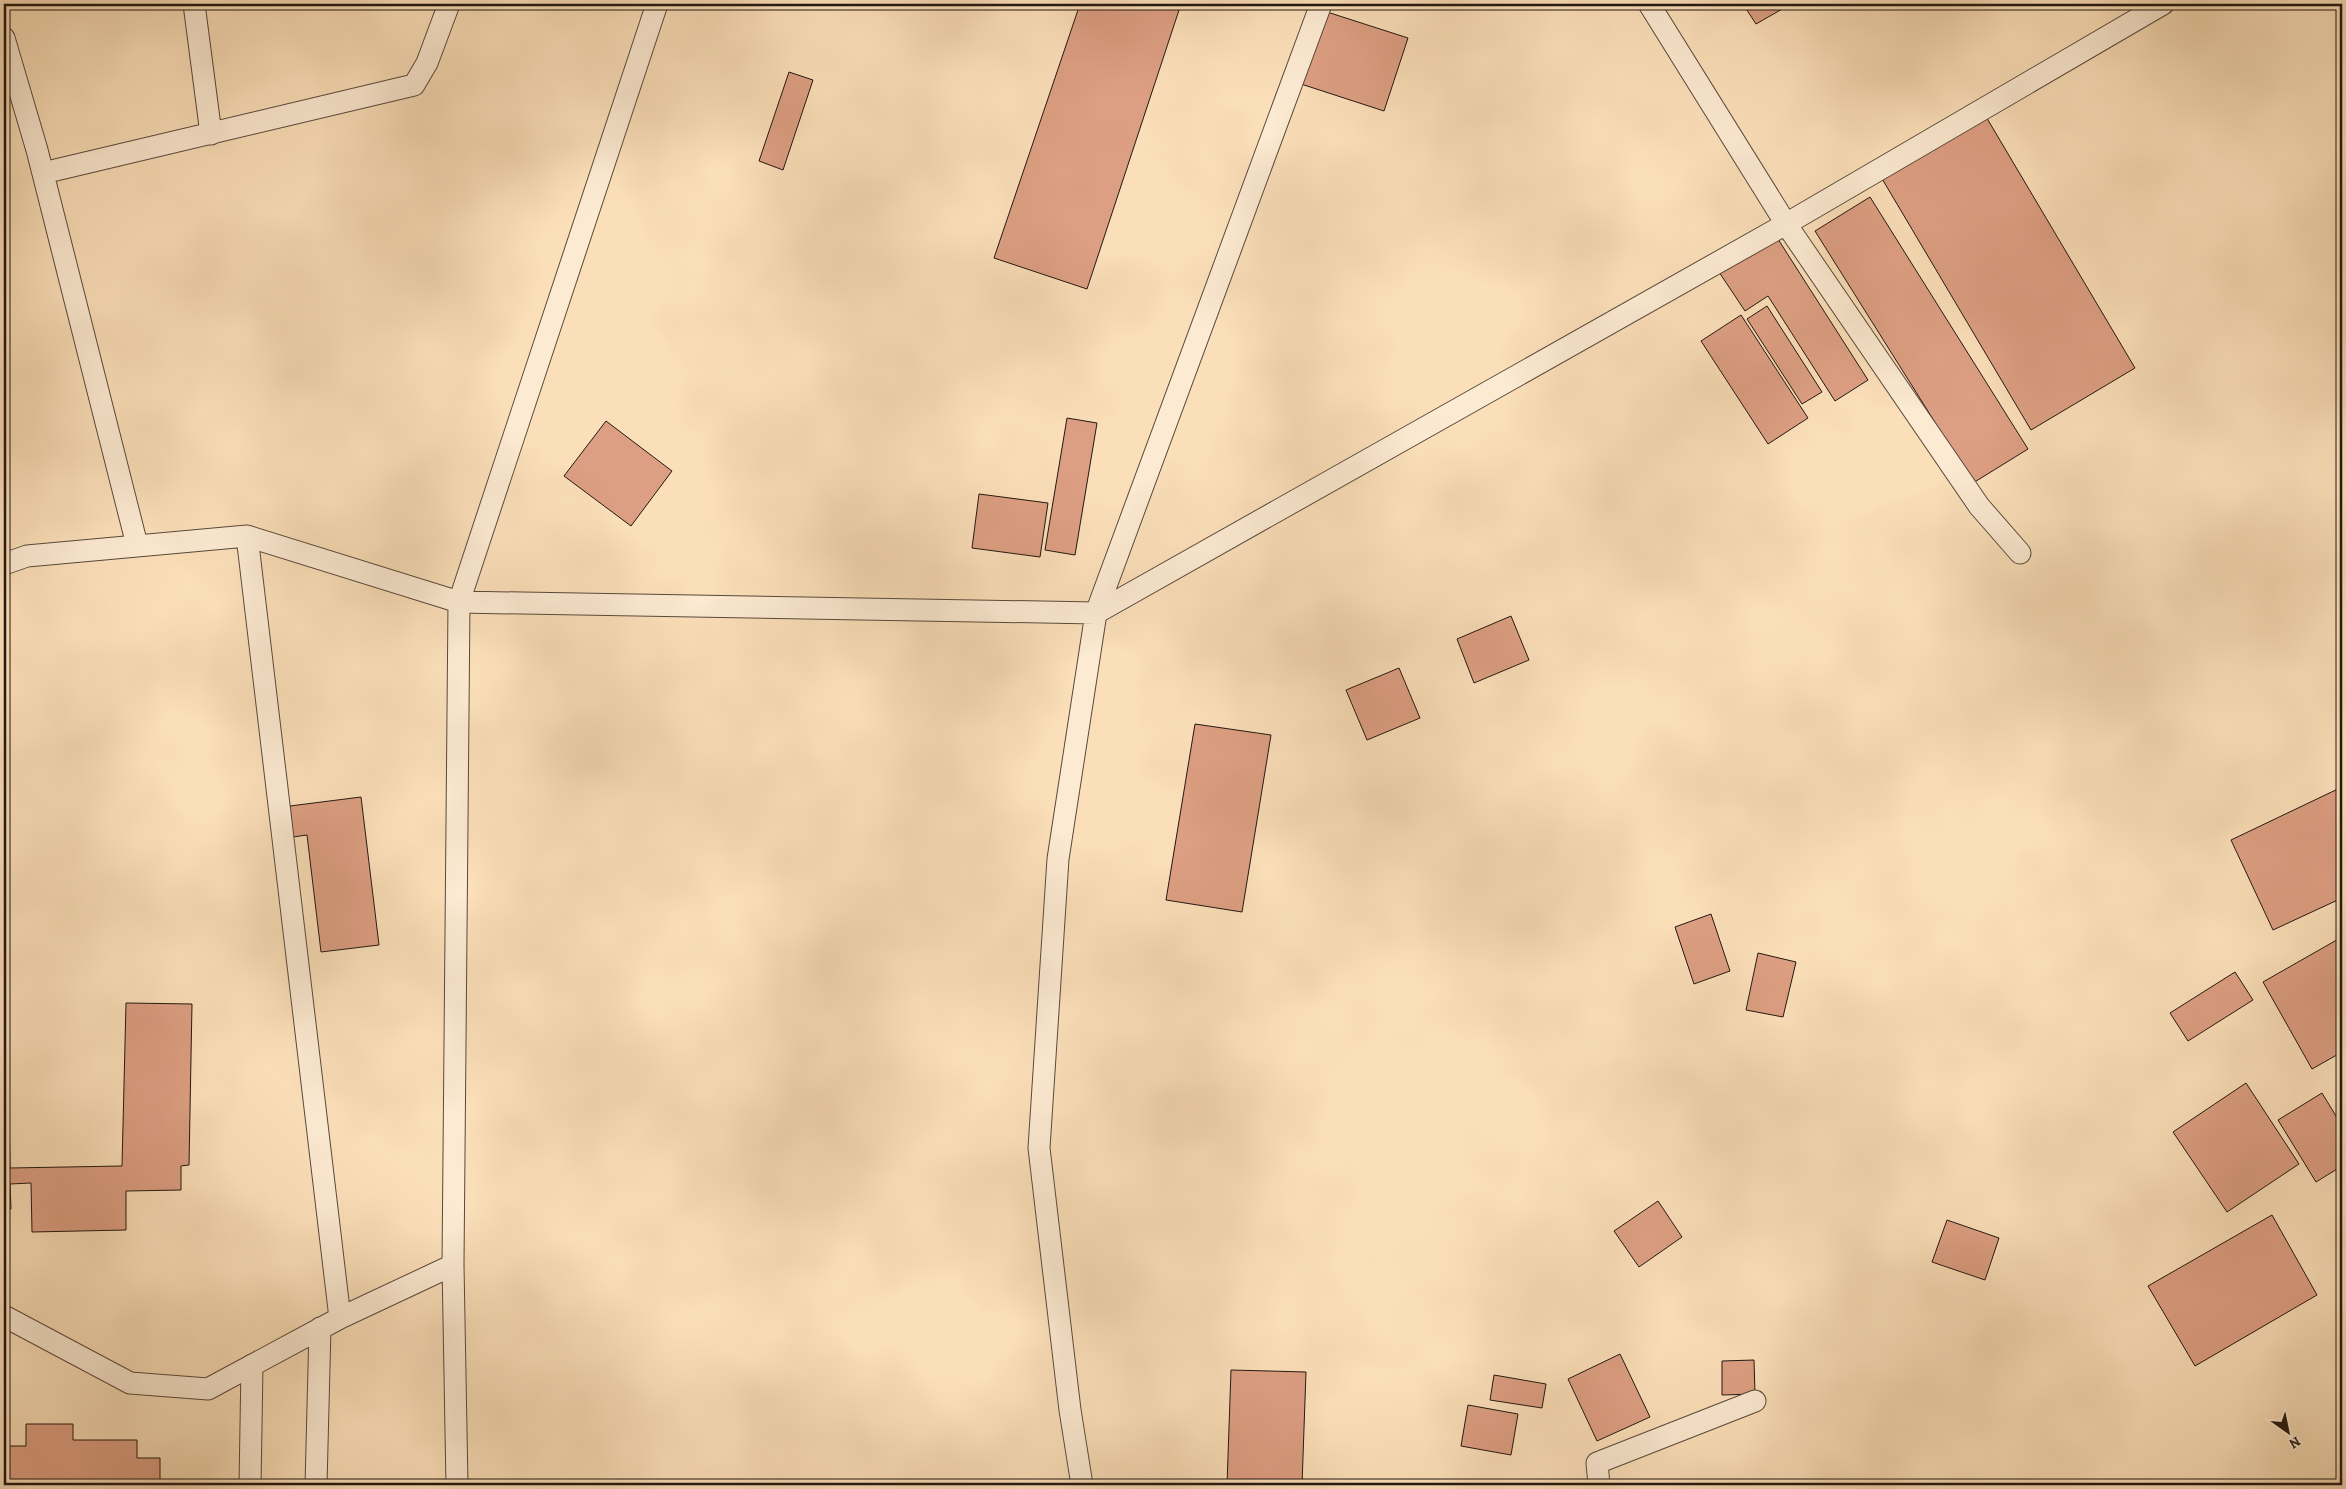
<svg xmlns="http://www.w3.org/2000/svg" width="2346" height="1489" font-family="Alegreya,serif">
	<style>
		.building { fill: #dd9f83; stroke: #221711 }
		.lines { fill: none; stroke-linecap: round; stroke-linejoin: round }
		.service-casing { stroke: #58493b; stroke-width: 23 }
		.service { stroke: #fcead2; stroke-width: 21 }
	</style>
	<rect width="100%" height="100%" fill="#fbdfb9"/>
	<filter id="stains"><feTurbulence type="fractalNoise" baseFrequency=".004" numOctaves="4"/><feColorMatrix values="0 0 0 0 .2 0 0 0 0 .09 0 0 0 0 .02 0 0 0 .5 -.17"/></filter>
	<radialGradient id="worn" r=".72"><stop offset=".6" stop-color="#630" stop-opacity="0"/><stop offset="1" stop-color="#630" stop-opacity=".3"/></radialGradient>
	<path class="building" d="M 1080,4 L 1181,4 L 1087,289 L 994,258 Z
		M 1743,4 L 1791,4 L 1756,24 Z
		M 1324,11 L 1408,38 L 1384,111 L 1301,84 Z
		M 789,72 L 813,80 L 783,170 L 759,161 Z
		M 1985,115 L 2135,368 L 2031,430 L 1881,177 Z
		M 1870,197 L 2028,449 L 1973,483 L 1815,231 Z
		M 1776,236 L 1868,380 L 1835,401 L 1768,296 L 1745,311 L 1719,272 Z
		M 1767,306 L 1822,392 L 1802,404 L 1747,319 Z
		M 1741,315 L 1808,418 L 1768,444 L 1701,341 Z
		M 1067,418 L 1097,423 L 1075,555 L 1045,550 Z
		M 606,421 L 672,471 L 631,526 L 564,476 Z
		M 979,494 L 1048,503 L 1040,557 L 972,548 Z
		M 1511,616 L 1529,660 L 1474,683 L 1457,639 Z
		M 1399,668 L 1420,718 L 1367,740 L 1346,690 Z
		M 1195,724 L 1271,735 L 1242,912 L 1166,900 Z
		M 2342,787 L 2342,898 L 2273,930 L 2231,840 Z
		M 361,797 L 379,945 L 321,952 L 307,835 L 293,837 L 290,806 Z
		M 1711,914 L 1730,971 L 1694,984 L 1675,927 Z
		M 2342,937 L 2342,1052 L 2312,1069 L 2263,982 Z
		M 1758,953 L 1796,962 L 1783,1017 L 1746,1010 Z
		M 2235,972 L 2253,1000 L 2188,1041 L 2170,1013 Z
		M 126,1003 L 192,1004 L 189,1165 L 181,1166 L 181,1190 L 126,1191 L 126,1230 L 32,1232 L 31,1183 L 10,1184 L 11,1209 L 4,1209 L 4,1047 L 8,1047 L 10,1168 L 122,1166 Z
		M 2246,1083 L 2299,1164 L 2227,1212 L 2173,1132 Z
		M 2322,1093 L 2342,1126 L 2342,1166 L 2316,1182 L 2278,1120 Z
		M 1658,1201 L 1682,1237 L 1639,1267 L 1614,1231 Z
		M 2272,1215 L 2317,1295 L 2195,1366 L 2148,1286 Z
		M 1947,1220 L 1999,1238 L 1985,1280 L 1932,1262 Z
		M 1620,1354 L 1650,1417 L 1597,1441 L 1568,1379 Z
		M 1754,1360 L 1755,1394 L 1722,1395 L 1722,1361 Z
		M 1231,1370 L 1306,1372 L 1302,1485 L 1227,1485 Z
		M 1494,1375 L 1546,1384 L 1542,1408 L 1490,1400 Z
		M 1468,1405 L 1518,1414 L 1511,1455 L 1461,1446 Z
		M 26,1424 L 73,1424 L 73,1440 L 137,1440 L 137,1458 L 160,1458 L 160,1485 L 195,1485 L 4,1485 L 4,1446 L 26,1446 Z"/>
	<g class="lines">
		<g class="service-casing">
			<path id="service" d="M 194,4 L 211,134
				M 1649,4 L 1786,224 L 1979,506 L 2020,553
				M 4,38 L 37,150 L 137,545
				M 43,173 L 414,85 L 427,63 L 449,4
				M 4,564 L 27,556 L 247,536
				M 4,1316 L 130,1383 L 208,1389 L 340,1318 L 453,1265
				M 340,1318 L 247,536 L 459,602 L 1096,613 L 1786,224 L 2163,4
				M 250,1485 L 252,1365
				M 316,1485 L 320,1328
				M 457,1485 L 453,1265 L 459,602 L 657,4
				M 1082,1485 L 1070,1410 L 1039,1148 L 1058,859 L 1096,613 L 1321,4
				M 1599,1485 L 1597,1463 L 1755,1401"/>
		</g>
		<use href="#service" class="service"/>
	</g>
	<rect width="2346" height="1489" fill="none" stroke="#fbdfb9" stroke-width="20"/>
	<rect x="5" y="5" width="2336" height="1479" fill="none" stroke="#221711" stroke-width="2.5"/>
	<rect x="10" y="10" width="2326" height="1469" fill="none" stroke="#221711"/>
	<g transform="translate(2288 1432) rotate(147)" stroke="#fcead2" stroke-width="4" paint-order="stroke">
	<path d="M0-4L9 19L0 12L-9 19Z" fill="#221711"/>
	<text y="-8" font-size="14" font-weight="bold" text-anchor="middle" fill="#221711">N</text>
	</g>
	<rect width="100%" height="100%" filter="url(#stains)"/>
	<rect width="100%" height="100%" fill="url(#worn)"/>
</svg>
